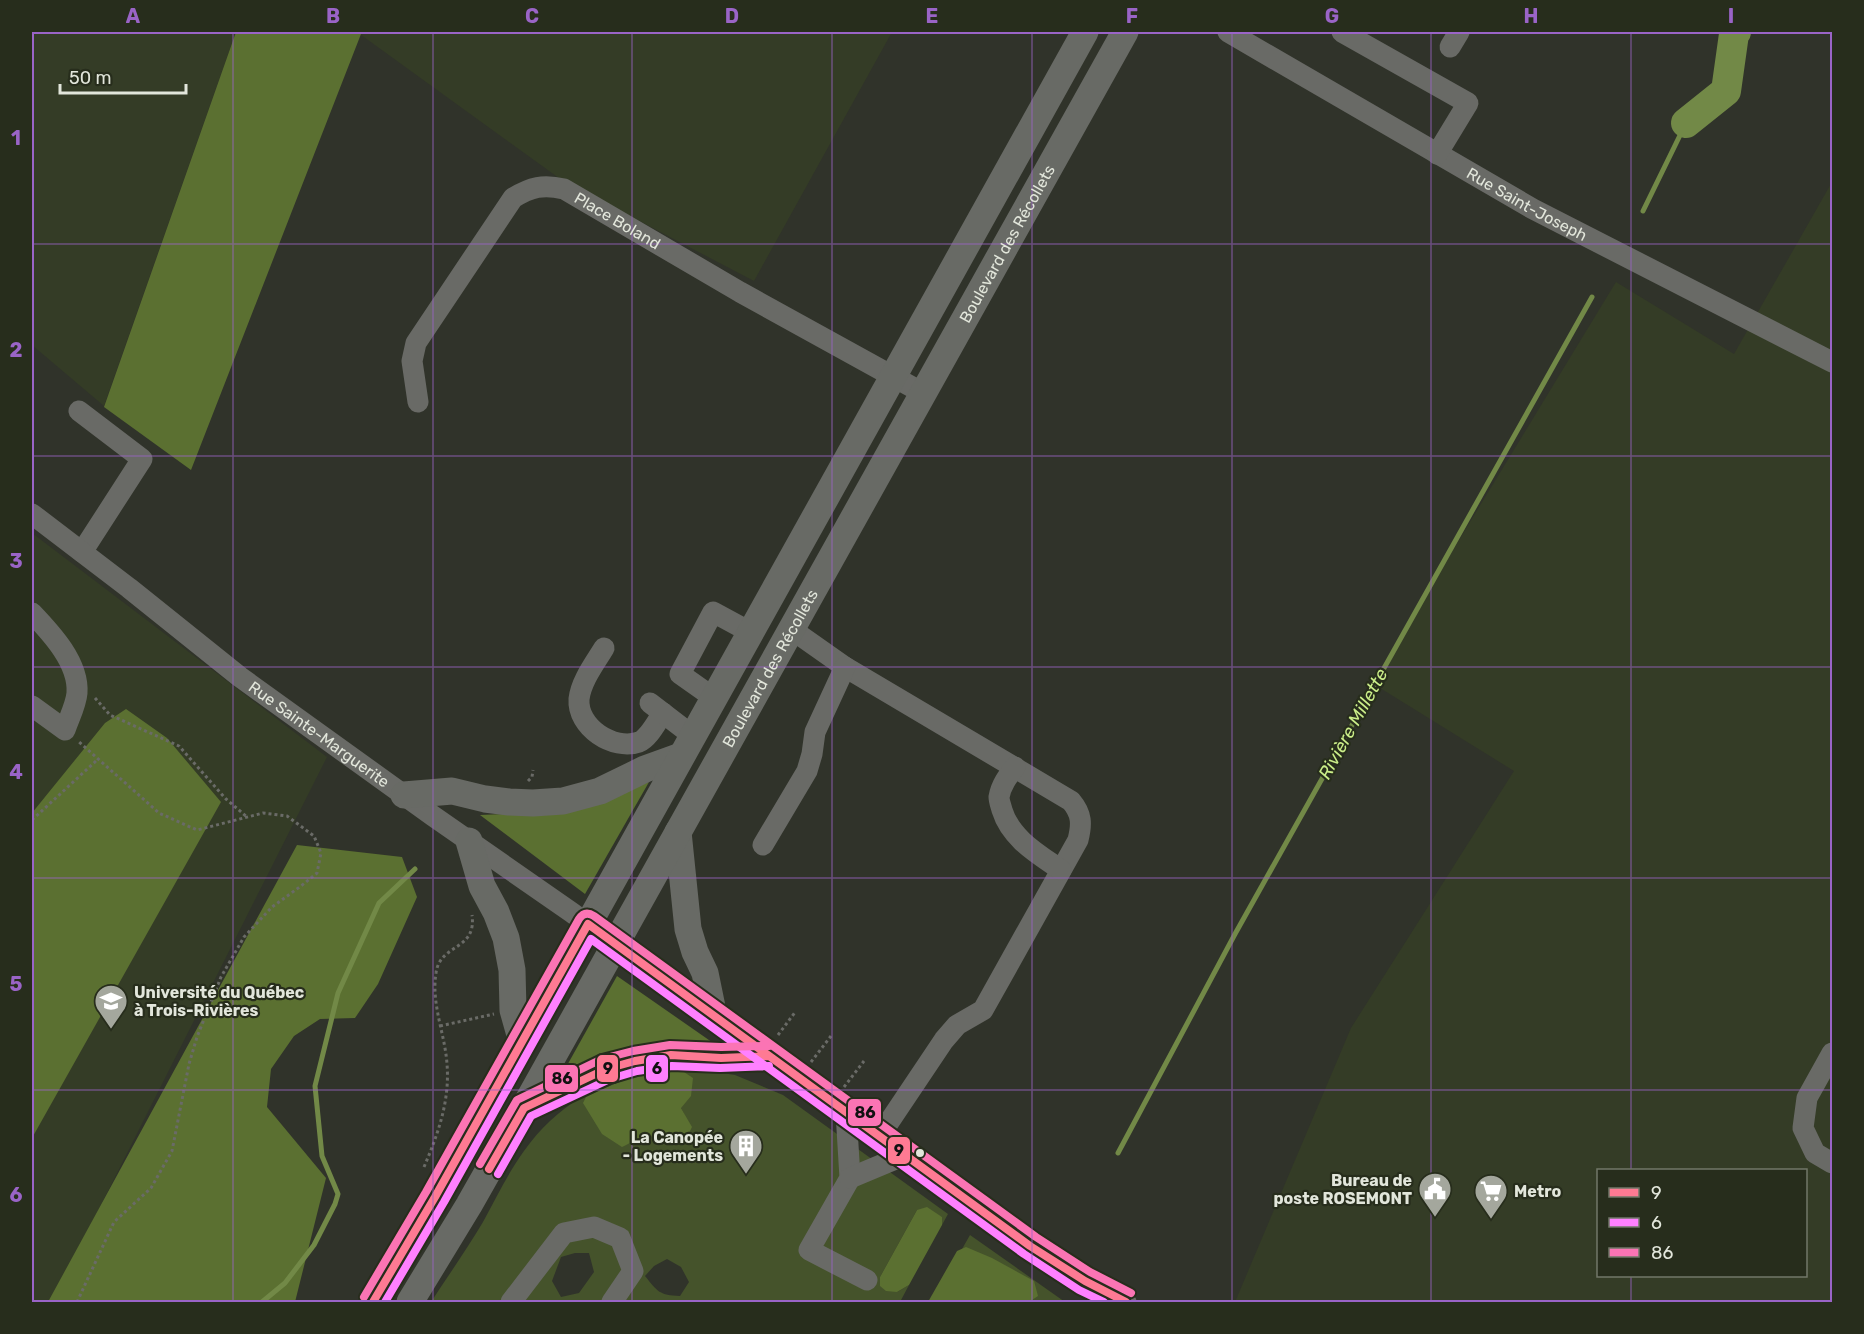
<svg xmlns="http://www.w3.org/2000/svg" width="1864" height="1334" font-family="Rubik,sans-serif">
	<style>
		.built { fill: #343c26; fill-rule: evenodd }
		.green { fill: #45532b; fill-rule: evenodd }
		.forest { fill: #5b7031 }
		.lines { fill: none; stroke-linecap: round; stroke-linejoin: round }
		.stream { stroke: #728947; stroke-width: 5 }
		.river { stroke: #728947; stroke-width: 30 }
		.path { stroke: #6a6b67; stroke-width: 3; stroke-dasharray: 3 3; stroke-linecap: butt }
		.minor { stroke: #696a66; stroke-width: 21 }
		.major { stroke: #686a65; stroke-width: 27 }
		.bus-1-casing { stroke: #272d1c; stroke-width: 12 }
		.bus-2-casing { stroke: #272d1c; stroke-width: 12 }
		.bus-3-casing { stroke: #272d1c; stroke-width: 12 }
		.bus-1 { stroke: #fe7a93; stroke-width: 8 }
		.bus-2 { stroke: #ff80ff; stroke-width: 8 }
		.bus-3 { stroke: #fb74b4; stroke-width: 8 }
		.grid { fill: none; stroke: #9a64c7; stroke-width: 1.5; stroke-opacity: 0.55 }
		.bus-dot { fill: #e2e6db; stroke: #272d1c; stroke-width: 2 }
		.labels { text-anchor: middle; dominant-baseline: central; stroke-width: 4.5; stroke-linejoin: round; paint-order: stroke }
		.street-label { font-size: 16px; fill: #e2e6db; stroke: #272d1c }
		.poi-label { font-size: 16px; font-weight: bold; fill: #e2e6db; stroke: #272d1c; text-anchor: start }
		.water-label { font-size: 18px; font-style: italic; fill: #cbee89; stroke: #272d1c }
		.line-badge { stroke: #272d1c; stroke-width: 2 }
		.pale-badge-label { font-size: 16px; text-anchor: middle; font-weight: bold; fill: #111 }
		.neatline { fill: none; stroke: #9a64c7; stroke-width: 2 }
		.grid-label { font-size: 20px; text-anchor: middle; font-weight: bold; fill: #9a64c7 }
	</style>
	<rect width="100%" height="100%" fill="#30332a"/>
	<path class="built" d="M 32,32 L 236,32 L 104,406 L 32,345 Z
		M 357,32 L 892,32 L 754,281 L 563,181 Z
		M 1832,182 L 1832,1302 L 1235,1302 L 1351,1028 L 1514,771 L 1372,683 L 1616,282 L 1734,354 ZM 1598,1170 L 1806,1170 L 1806,1276 L 1598,1276 Z
		M 32,533 L 327,757 L 52,1302 L 32,1302 Z"/>
	<path class="green" d="M 652,1069 L 695,1069 L 735,1075 L 783,1095 L 948,1214 L 942,1225 L 942,1217 L 917,1210 L 880,1277 L 897,1292 L 909,1285 L 900,1302 L 431,1302 C 448,1276 467,1249 483,1222 C 496,1198 508,1173 524,1151 C 557,1105 598,1083 652,1069 ZM 667,1071 L 681,1108 L 691,1127 L 664,1143 L 652,1136 L 643,1137 L 602,1089 L 633,1076 ZM 575,1253 L 589,1253 L 594,1272 L 579,1293 L 561,1297 L 552,1281 L 561,1257 ZM 667,1259 L 681,1267 L 689,1282 L 680,1296 C 659,1295 658,1292 645,1276 L 654,1266 Z
		M 970,1235 L 1065,1302 L 932,1302 Z"/>
	<path class="forest" d="M 236,32 L 357,32 L 361,34 L 191,470 L 104,407 Z
		M 126,709 L 167,738 L 221,802 L 32,1138 L 32,813 L 105,723 Z
		M 649,782 L 585,894 L 480,815 L 570,811 Z
		M 297,845 L 402,857 L 417,897 L 378,984 L 355,1018 L 320,1019 L 294,1036 L 271,1069 L 267,1107 L 326,1178 L 295,1302 L 48,1302 Z
		M 617,976 L 719,1047 L 560,1078 Z
		M 667,1071 L 684,1072 L 693,1078 L 691,1096 L 681,1108 L 692,1127 C 675,1164 664,1131 644,1137 C 638,1138 629,1144 622,1147 L 602,1134 L 583,1103 L 586,1097 C 613,1083 636,1074 667,1071 Z
		M 927,1207 L 942,1217 L 942,1225 L 909,1285 L 897,1292 L 886,1291 L 880,1286 L 880,1277 L 917,1210 Z
		M 966,1247 L 992,1258 L 1034,1281 L 1038,1296 L 1029,1302 L 928,1302 L 957,1251 Z"/>
	<g class="lines">
		<path class="stream" d="M 1643,211 L 1686,123
			M 1118,1153 L 1235,934 L 1592,297
			M 262,1302 L 285,1283 L 314,1245 L 335,1204 L 338,1194 L 322,1156 L 315,1086 L 338,993 L 379,903 L 415,869"/>
		<path class="river" d="M 1686,123 L 1726,91 L 1734,34 L 1736,32"/>
		<path class="path" d="M 95,698 L 110,715 L 179,746 L 226,799 L 247,817
			M 528,781 L 532,777 L 533,770
			M 32,820 L 97,760
			M 440,1026 L 494,1014
			M 778,1035 L 796,1011
			M 811,1062 L 831,1036
			M 844,1087 L 864,1061
			M 424,1167 C 438,1134 450,1101 447,1064 C 445,1034 431,1004 436,973 C 440,943 477,951 472,915
			M 77,1302 L 114,1222 L 151,1188 L 172,1151 L 189,1064 L 197,1037 L 221,977 L 244,937 L 272,907 L 301,886 L 317,873 L 321,853 L 314,836 L 287,816 L 263,813 L 197,830 L 159,813 L 78,741"/>
		<g class="minor">
			<path id="s1" d="M 1228,32 L 1533,209 L 1832,362"/>
			<path d="M 1342,32 L 1468,103 L 1437,154"/>
			<path d="M 1450,47 L 1459,32"/>
			<path id="s2" d="M 418,402 L 412,361 L 416,343 L 513,198 C 531,187 543,184 564,189 L 740,292 L 923,393"/>
			<path d="M 79,411 L 142,459 L 82,552"/>
			<path id="s3" d="M 32,514 L 129,588 L 240,677 L 433,816 L 571,912 L 1030,1246 L 1085,1281 L 1126,1302"/>
			<path d="M 32,613 C 52,634 79,663 77,693 C 76,705 69,718 65,730 L 32,706"/>
			<path d="M 791,629 L 845,667 L 1071,801 C 1082,814 1082,824 1078,840 L 983,1010 L 957,1025 L 944,1040 L 879,1137"/>
			<path d="M 604,648 C 595,663 581,681 579,699 C 577,727 613,751 639,742 C 649,738 657,721 663,713"/>
			<path d="M 714,698 L 680,674 L 713,612 L 750,632"/>
			<path d="M 650,703 L 693,736"/>
			<path d="M 1015,767 C 1008,776 1001,785 999,797 C 999,801 1001,806 1002,810 C 1011,839 1038,854 1061,870"/>
			<path d="M 763,845 L 807,771 L 812,754 L 815,732 L 845,667"/>
			<path d="M 1832,1053 L 1807,1098 L 1803,1128 L 1815,1153 L 1832,1163"/>
			<path d="M 846,1112 L 850,1178 L 809,1250 L 867,1280"/>
			<path d="M 850,1178 L 905,1155"/>
			<path d="M 511,1302 L 564,1233 L 594,1227 L 620,1238 L 633,1271 L 612,1302"/>
		</g>
		<g class="major">
			<path d="M 404,795 L 452,791 L 485,799 L 509,802 L 533,803 L 563,801 L 600,791 L 645,769 L 681,756"/>
			<path d="M 678,832 L 688,929 L 695,952 L 705,973 L 714,1017"/>
			<path d="M 469,841 L 482,886 L 496,912 L 506,938 L 512,970 L 513,1010 L 522,1042"/>
			<path d="M 524,1108 L 606,1069 L 644,1059 L 671,1055 L 721,1058 L 769,1056"/>
			<path d="M 373,1302 L 497,1088 L 1085,32"/>
			<path id="s4" d="M 410,1302 L 469,1205 L 524,1108 L 1125,32"/>
		</g>
		<g class="bus-1-casing">
			<path id="bus-1" d="M 489,1169 L 524,1108 L 606,1069 L 635,1061 L 671,1055 L 721,1058 L 769,1056
				M 373,1302 L 435,1197 L 588,924 L 1030,1246 L 1085,1281 L 1126,1302"/>
		</g>
		<g class="bus-2-casing">
			<path id="bus-2" d="M 498,1174 L 531,1116 L 610,1079 L 637,1071 L 672,1066 L 720,1068 L 769,1066
				M 385,1302 L 444,1202 L 591,939 L 1024,1254 L 1079,1290 L 1104,1302"/>
		</g>
		<g class="bus-3-casing">
			<path id="bus-3" d="M 480,1164 L 517,1100 L 602,1059 L 633,1051 L 670,1045 L 721,1047 L 769,1046
				M 364,1297 L 426,1192 L 579,919 C 583,913 588,912 594,916 L 1036,1237 L 1090,1272 L 1131,1293"/>
		</g>
		<use href="#bus-1" class="bus-1"/>
		<use href="#bus-2" class="bus-2"/>
		<use href="#bus-3" class="bus-3"/>
	</g>
	<path class="grid" d="M 233,32 L 233,1302M 433,32 L 433,1302M 632,32 L 632,1302M 832,32 L 832,1302M 1032,32 L 1032,1302M 1232,32 L 1232,1302M 1431,32 L 1431,1302M 1631,32 L 1631,1170M 32,244 L 1832,244M 32,456 L 1832,456M 32,667 L 1832,667M 32,878 L 1832,878M 32,1090 L 1832,1090M 1631,1276 L 1631,1302"/>
	<defs>
		<g id="university-pin" transform="scale(1.725)"><path d="M0 17L-7.5 6A9.5 9.5 0 1 1 7.5 6Z" fill="#a4a79d" stroke="#272d1c"/><path d="M0-5L7-2L0 1L-7-2ZM-4 1L0 2.5L4 1V4Q0 6-4 4Z" fill="#fff"/></g>
		<g id="building-pin" transform="scale(1.725)"><path d="M0 17L-7.5 6A9.5 9.5 0 1 1 7.5 6Z" fill="#a4a79d" stroke="#272d1c"/><path d="M-4-6H4V6H1V3H-1V6H-4ZM-2.5-4.3h1.7v1.8h-1.7ZM.8-4.3h1.7v1.8H.8ZM-2.5-1h1.7V.8h-1.7ZM.8-1h1.7V.8H.8Z" fill="#fff"/></g>
		<g id="civic-pin" transform="scale(1.725)"><path d="M0 17L-7.5 6A9.5 9.5 0 1 1 7.5 6Z" fill="#a4a79d" stroke="#272d1c"/><path d="M-.6-6.5H3V-4.5H.6V-3L4-1V1h2V6H-6V1h2V-1L-.6-3ZM-1.2 2.5V6h2.4V2.5Z" fill="#fff"/></g>
		<g id="supermarket-pin" transform="scale(1.725)"><path d="M0 17L-7.5 6A9.5 9.5 0 1 1 7.5 6Z" fill="#a4a79d" stroke="#272d1c"/><path d="M-6-5.5h2.5l.6 2H6L4.5 2H-2.5L-4.4-4H-6ZM-1.5 3.2a1.3 1.3 0 1 0 .1 0ZM3 3.2a1.3 1.3 0 1 0 .1 0Z" fill="#fff"/></g>
	</defs>
	<g fill-rule="evenodd">
		<use href="#university-pin" x="111" y="1001"/>
		<use href="#building-pin" x="746" y="1146"/>
		<use href="#civic-pin" x="1435" y="1189"/>
		<use href="#supermarket-pin" x="1491" y="1191"/>
	</g>
	<circle class="bus-dot" cx="920" cy="1153" r="5"/>
	<g class="labels">
		<g class="street-label">
			<text stroke="none"><textPath href="#s1" startOffset="345">Rue Saint-Joseph</textPath></text>
			<text stroke="none"><textPath href="#s2" startOffset="350">Place Boland</textPath></text>
			<text stroke="none"><textPath href="#s4" startOffset="1215">Boulevard des Récollets</textPath></text>
			<text stroke="none"><textPath href="#s4" startOffset="729">Boulevard des Récollets</textPath></text>
			<text stroke="none"><textPath href="#s3" startOffset="362">Rue Sainte-Marguerite</textPath></text>
		</g>
		<g class="poi-label">
			<text x="134" y="992">Université du Québec<tspan x="134" dy="18">à Trois-Rivières</tspan></text>
			<text x="723" y="1137" text-anchor="end">La Canopée<tspan x="723" dy="18">- Logements</tspan></text>
			<text x="1412" y="1180" text-anchor="end">Bureau de<tspan x="1412" dy="18">poste ROSEMONT</tspan></text>
			<text x="1514" y="1191">Metro</text>
		</g>
		<g class="water-label">
			<text transform="translate(1353 724) rotate(-61)">Rivière Millette</text>
		</g>
	</g>
	<g class="line-badge">
		<rect x="645" y="1054" width="24" height="29" rx="6" fill="#ff80ff"/>
		<rect x="596" y="1054" width="23" height="29" rx="6" fill="#fe7a93"/>
		<rect x="544" y="1064" width="35" height="29" rx="6" fill="#fb74b4"/>
		<rect x="847" y="1098" width="35" height="29" rx="6" fill="#fb74b4"/>
		<rect x="887" y="1136" width="24" height="29" rx="6" fill="#fe7a93"/>
	</g>
	<g class="pale-badge-label">
		<text x="657" y="1074">6</text>
		<text x="608" y="1074">9</text>
		<text x="562" y="1084">86</text>
		<text x="865" y="1118">86</text>
		<text x="899" y="1156">9</text>
	</g>
	<rect width="1864" height="1334" fill="none" stroke="#272d1c" stroke-width="66"/>
	<rect x="1597" y="1169" width="210" height="108" fill="#272d1c" stroke="#727768" stroke-width="1.5"/>
	<rect x="1609" y="1188" width="30" height="9" fill="#fe7a93" stroke="#727768" stroke-width="1.5"/>
	<text x="1651" y="1199" font-size="18" fill="#e2e6db">9</text>
	<rect x="1609" y="1218" width="30" height="9" fill="#ff80ff" stroke="#727768" stroke-width="1.5"/>
	<text x="1651" y="1229" font-size="18" fill="#e2e6db">6</text>
	<rect x="1609" y="1248" width="30" height="9" fill="#fb74b4" stroke="#727768" stroke-width="1.5"/>
	<text x="1651" y="1259" font-size="18" fill="#e2e6db">86</text>
	<path d="M60 84v9h126v-9" fill="none" stroke="#e2e6db" stroke-width="3"/>
	<text x="69" y="84" font-size="18" fill="#e2e6db" stroke="#272d1c" stroke-width="4.5" paint-order="stroke">50 m</text>
	<rect x="33" y="33" width="1798" height="1268" class="neatline"/>
	<g class="grid-label">
		<text x="133" y="23">A</text>
		<text x="333" y="23">B</text>
		<text x="532" y="23">C</text>
		<text x="732" y="23">D</text>
		<text x="932" y="23">E</text>
		<text x="1132" y="23">F</text>
		<text x="1332" y="23">G</text>
		<text x="1531" y="23">H</text>
		<text x="1731" y="23">I</text>
		<text x="16" y="145">1</text>
		<text x="16" y="357">2</text>
		<text x="16" y="568">3</text>
		<text x="16" y="779">4</text>
		<text x="16" y="991">5</text>
		<text x="16" y="1202">6</text>
	</g>
</svg>
